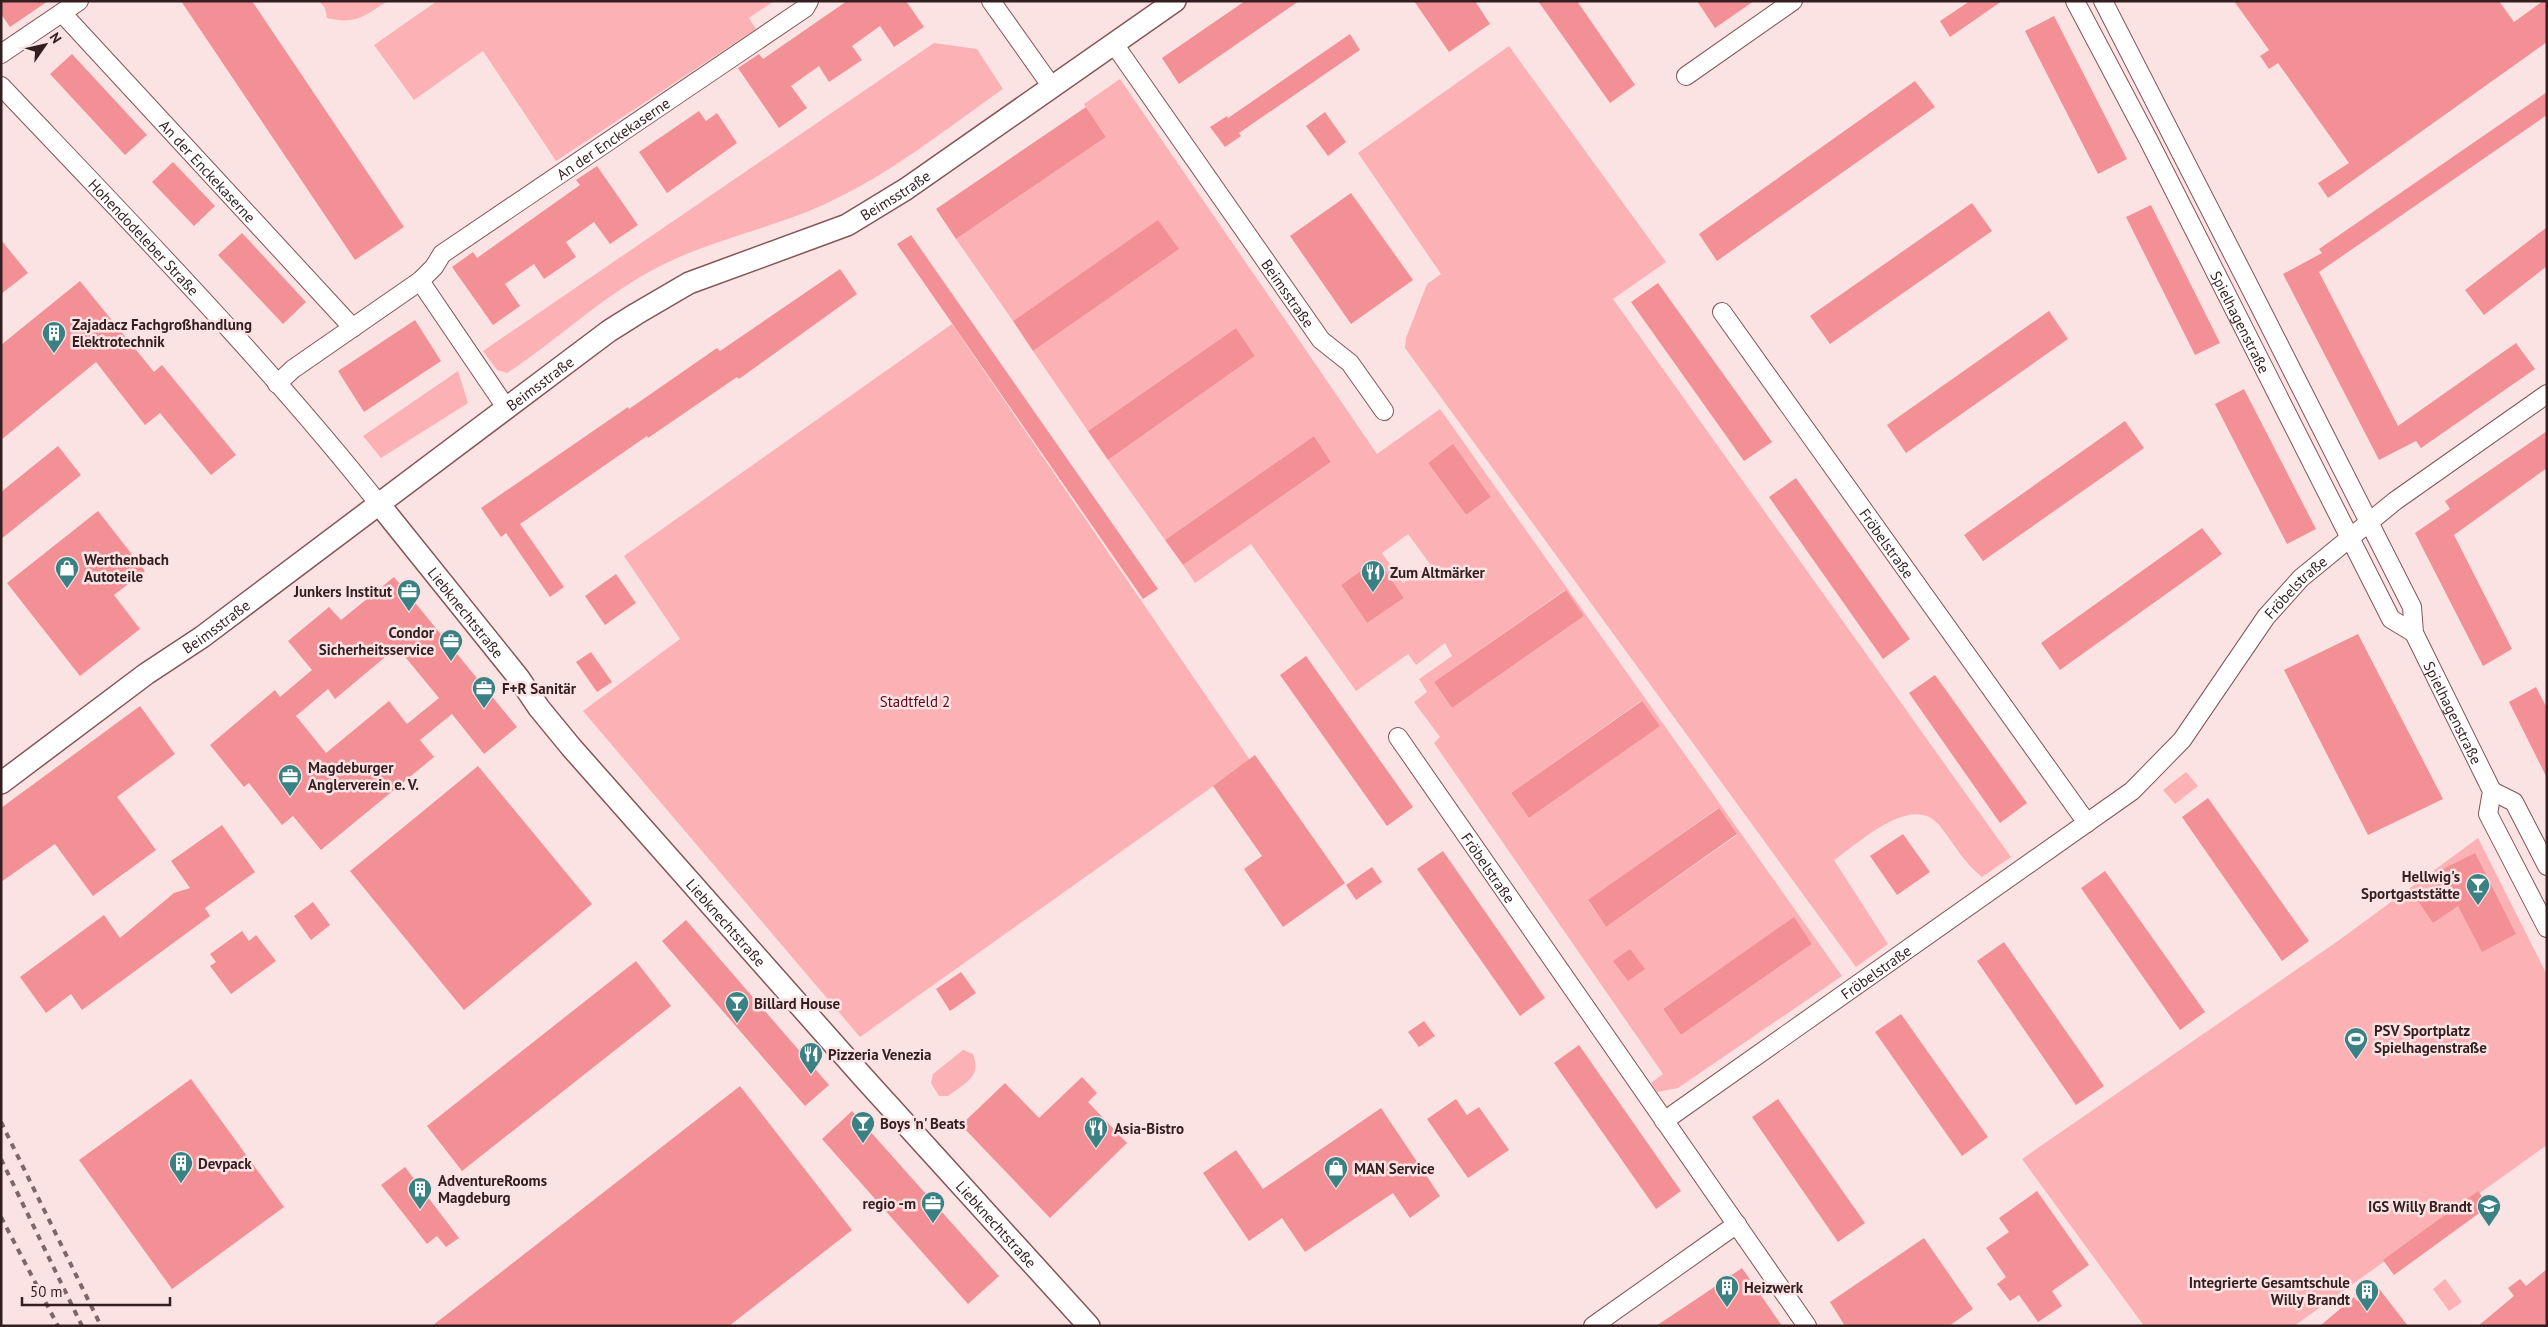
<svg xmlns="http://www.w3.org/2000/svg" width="2548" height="1327" font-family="'PT Sans',sans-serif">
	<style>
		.green { fill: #fcb1b5; fill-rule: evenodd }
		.building { fill: #f39096; fill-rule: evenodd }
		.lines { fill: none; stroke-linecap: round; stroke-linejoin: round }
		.minor-casing { stroke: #865457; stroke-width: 20 }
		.tertiary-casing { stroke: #865457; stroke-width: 24 }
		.minor { stroke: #fff; stroke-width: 18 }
		.tertiary { stroke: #fff; stroke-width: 21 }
		.rail { stroke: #7d6768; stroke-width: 4; stroke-dasharray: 6 6; stroke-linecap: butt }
		.labels { text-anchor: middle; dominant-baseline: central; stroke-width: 5; stroke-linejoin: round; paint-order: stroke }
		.street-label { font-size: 15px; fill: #341f20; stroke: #fbe3e3 }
		.poi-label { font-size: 15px; font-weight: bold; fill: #341f20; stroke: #fbe3e3; text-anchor: start }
		.park-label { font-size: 15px; fill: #60051b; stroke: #fbe3e3 }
	</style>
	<rect width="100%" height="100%" fill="#fbe3e3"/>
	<path class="green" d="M 319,1 L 388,1 C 364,16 356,25 327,18 L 325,8 Z
		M 437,1 L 774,1 L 749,18 L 756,29 L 556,161 L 483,51 L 414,100 L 374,45 Z
		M 934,43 L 977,49 L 1003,89 C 946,129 889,175 825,204 C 768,230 704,241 649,272 C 598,300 555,342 507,373 L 497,370 L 483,351 Z
		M 1509,46 L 1666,262 L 1613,299 L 2011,857 L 1982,877 C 1964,863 1954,844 1940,826 C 1913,791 1859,843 1834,860 L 1888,944 L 1856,967 L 1405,348 L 1406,338 L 1427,284 L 1441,274 L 1358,153 Z
		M 1120,79 L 1377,454 L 1440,409 L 1842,976 L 1678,1088 L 1657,1092 L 1651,1083 L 1663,1074 L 1434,743 L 1440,737 L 1414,702 L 1427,692 L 1419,679 L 1452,656 L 1445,643 L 1416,665 L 1408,654 L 1356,691 L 1251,544 L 1195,583 L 1183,565 L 1331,462 L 1314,436 L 1165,540 L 1108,460 L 1255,356 L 1236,328 L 1088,431 L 1033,351 L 1178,249 L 1158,221 L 1013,321 L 956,239 L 1106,137 L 1084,104 ZM 1453,445 L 1491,497 L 1466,515 L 1428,463 ZM 1408,534 L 1430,564 L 1403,583 L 1382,553 ZM 1377,559 L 1404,598 L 1367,623 L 1341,585 ZM 1565,590 L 1584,616 L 1452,708 L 1434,682 ZM 1641,701 L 1659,726 L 1529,818 L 1511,793 ZM 1718,808 L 1737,835 L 1606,927 L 1588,901 ZM 1794,918 L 1812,944 L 1681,1035 L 1663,1009 Z
		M 952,324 L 1250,760 L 860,1037 L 583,711 L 680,639 L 624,556 Z
		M 458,371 L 468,403 L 381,458 L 363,436 Z
		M 2186,772 L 2198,786 L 2175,804 L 2163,790 Z
		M 2478,838 L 2547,975 L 2547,1145 L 2294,1326 L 2144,1326 L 2022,1159 L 2338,941 Z
		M 963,1050 L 973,1054 C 982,1077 965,1083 948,1096 L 939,1096 L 931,1083 L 933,1074 Z
		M 2445,1279 L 2462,1302 L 2449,1311 L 2433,1289 Z"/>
	<path class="building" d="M 1,1 L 48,1 L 10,27 L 1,14 Z
		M 181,1 L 252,1 L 404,227 L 355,260 Z
		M 847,1 L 906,1 L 924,27 L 894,47 L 880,26 L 852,46 L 862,60 L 829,82 L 819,66 L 791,86 L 807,108 L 779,128 L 738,68 L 759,54 L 763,59 Z
		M 1245,1 L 1299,1 L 1179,84 L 1162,58 Z
		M 1414,1 L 1475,1 L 1490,24 L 1449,52 Z
		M 1538,1 L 1577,1 L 1635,85 L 1610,103 Z
		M 1697,1 L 1754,1 L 1715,28 Z
		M 1970,1 L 2002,1 L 1950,37 L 1940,21 Z
		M 2234,1 L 2499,1 L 2514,22 L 2543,1 L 2547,1 L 2547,42 L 2328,198 L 2318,183 L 2349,163 L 2278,63 L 2269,69 L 2260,56 L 2269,50 Z
		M 2054,16 L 2127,159 L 2098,174 L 2025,31 Z
		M 1350,34 L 1360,50 L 1239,133 L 1241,136 L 1225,147 L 1210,127 L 1227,116 L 1228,118 Z
		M 72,54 L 147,135 L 125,155 L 50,74 Z
		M 1915,81 L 1935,107 L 1717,261 L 1699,234 Z
		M 2547,92 L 2547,115 L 2319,272 L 2398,426 L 2516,343 L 2535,369 L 2421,448 L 2416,441 L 2379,460 L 2283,274 L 2322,253 L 2319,249 Z
		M 1086,107 L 1106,137 L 956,239 L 936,209 Z
		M 699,111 L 706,121 L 717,113 L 737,143 L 667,193 L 639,152 Z
		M 1325,112 L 1346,142 L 1328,156 L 1306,126 Z
		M 173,162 L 215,206 L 194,226 L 152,182 Z
		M 597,166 L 638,225 L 610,244 L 594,222 L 566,242 L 576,257 L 544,279 L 534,264 L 505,284 L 520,306 L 493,325 L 452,267 L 473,252 L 477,258 L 580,185 L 576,180 Z
		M 1351,193 L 1413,280 L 1351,324 L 1290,236 Z
		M 1972,203 L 1992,231 L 1830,344 L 1810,316 Z
		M 2151,205 L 2220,343 L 2195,355 L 2126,217 Z
		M 1158,220 L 1179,249 L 1033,351 L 1013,321 Z
		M 2547,227 L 2547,266 L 2484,315 L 2465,290 Z
		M 242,233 L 306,302 L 283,324 L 218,255 Z
		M 911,235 L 1158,589 L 1143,599 L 897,244 Z
		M 1,240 L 28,273 L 1,294 Z
		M 840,269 L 857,294 L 739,379 L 737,377 L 648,438 L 647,436 L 520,524 L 564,587 L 550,597 L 506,533 L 501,537 L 481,508 L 628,407 L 629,409 L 717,348 L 720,351 Z
		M 80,281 L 154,372 L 162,365 L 236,455 L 211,475 L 160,413 L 145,425 L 96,362 L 1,440 L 1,345 Z
		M 1658,283 L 1772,442 L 1744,461 L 1631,302 Z
		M 2049,311 L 2068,339 L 1906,453 L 1887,425 Z
		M 415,320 L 441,361 L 364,412 L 338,371 Z
		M 1236,328 L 1255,356 L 1108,460 L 1088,431 Z
		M 2244,389 L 2316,529 L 2287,544 L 2215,404 Z
		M 2125,421 L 2144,448 L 1983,561 L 1964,535 Z
		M 2547,431 L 2547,468 L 2454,535 L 2512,649 L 2483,666 L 2415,533 L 2450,509 L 2445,501 Z
		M 1314,436 L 1331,462 L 1183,565 L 1165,540 Z
		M 1453,444 L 1491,497 L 1466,515 L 1428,463 Z
		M 58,446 L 81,475 L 1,539 L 1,492 Z
		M 1796,478 L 1910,639 L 1883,659 L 1769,497 Z
		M 98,511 L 145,571 L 114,595 L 140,629 L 80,676 L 7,583 Z
		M 2202,528 L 2222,554 L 2060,670 L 2041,643 Z
		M 1377,559 L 1404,598 L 1367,623 L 1341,585 Z
		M 616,574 L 636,603 L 605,625 L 585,596 Z
		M 394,577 L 517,727 L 484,754 L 452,714 L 420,740 L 434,757 L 321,850 L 293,816 L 282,825 L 249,783 L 244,787 L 210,745 L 275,690 L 280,697 L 312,670 L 288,641 L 329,607 L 341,620 ZM 397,647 L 439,698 L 407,724 L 389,701 L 326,753 L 296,716 L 328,689 L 335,699 Z
		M 1566,590 L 1584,616 L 1452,708 L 1434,682 Z
		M 2358,634 L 2443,799 L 2368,835 L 2284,670 Z
		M 591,652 L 612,682 L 597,692 L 576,662 Z
		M 1306,656 L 1413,807 L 1387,826 L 1280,675 Z
		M 1935,675 L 2027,803 L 2000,823 L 1909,693 Z
		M 2536,687 L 2547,708 L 2547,778 L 2509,702 Z
		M 1642,701 L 1660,726 L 1529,818 L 1511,793 Z
		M 140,706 L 175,754 L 117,797 L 156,850 L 93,896 L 55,844 L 1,882 L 1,808 Z
		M 1255,755 L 1345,883 L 1283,927 L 1244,869 L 1262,856 L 1213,786 Z
		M 478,766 L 592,904 L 464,1010 L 350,871 Z
		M 2208,798 L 2309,941 L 2282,961 L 2182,817 Z
		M 1719,808 L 1737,834 L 1606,927 L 1588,900 Z
		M 222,825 L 255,872 L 205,908 L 210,916 L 82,1010 L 71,994 L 46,1013 L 20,977 L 104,915 L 120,938 L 174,893 L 190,888 L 171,861 Z
		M 1903,834 L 1930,872 L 1897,895 L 1870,856 Z
		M 1443,851 L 1545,998 L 1520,1016 L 1417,869 Z
		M 2475,853 L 2516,934 L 2482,952 L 2458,906 L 2433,923 L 2416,898 L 2446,879 L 2441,870 Z
		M 1372,867 L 1382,882 L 1356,900 L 1346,885 Z
		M 2105,871 L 2205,1012 L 2180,1030 L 2081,888 Z
		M 313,902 L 330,925 L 311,940 L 294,916 Z
		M 1794,917 L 1812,944 L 1681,1035 L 1663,1009 Z
		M 686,920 L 829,1085 L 805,1106 L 662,941 Z
		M 242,931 L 249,941 L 256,935 L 276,961 L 231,994 L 210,966 L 216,962 L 210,954 Z
		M 2004,942 L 2104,1086 L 2076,1105 L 1977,961 Z
		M 1630,949 L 1645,969 L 1628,981 L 1613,961 Z
		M 636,961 L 671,1006 L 462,1171 L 427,1126 Z
		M 961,972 L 976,993 L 950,1011 L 936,989 Z
		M 1901,1014 L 1988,1137 L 1962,1156 L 1875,1032 Z
		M 1424,1021 L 1435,1036 L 1419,1047 L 1408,1032 Z
		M 1579,1045 L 1681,1191 L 1656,1209 L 1554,1063 Z
		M 1082,1077 L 1097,1093 L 1088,1102 L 1127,1143 L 1050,1218 L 961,1125 L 1005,1083 L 1039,1118 Z
		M 191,1079 L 284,1207 L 172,1289 L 79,1160 Z
		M 740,1086 L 852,1230 L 729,1326 L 432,1326 Z
		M 1456,1099 L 1467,1115 L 1479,1107 L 1509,1150 L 1468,1178 L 1427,1119 Z
		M 1778,1099 L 1865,1223 L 1838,1242 L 1752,1117 Z
		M 1381,1108 L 1440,1196 L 1410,1218 L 1393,1193 L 1305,1252 L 1282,1218 L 1249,1241 L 1203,1173 L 1236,1150 L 1263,1189 Z
		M 852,1111 L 999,1276 L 968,1304 L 822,1139 Z
		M 405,1167 L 459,1238 L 446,1247 L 437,1236 L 427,1244 L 381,1185 Z
		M 2037,1191 L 2089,1265 L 2052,1291 L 2062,1306 L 2038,1322 L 2019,1295 L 2010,1301 L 1997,1284 L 2006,1277 L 1986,1248 L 2009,1232 L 1999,1218 Z
		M 2478,1191 L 2489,1206 L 2394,1275 L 2383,1260 Z
		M 1924,1238 L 1973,1309 L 1949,1326 L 1845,1326 L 1830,1302 Z
		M 1742,1268 L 1782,1326 L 1656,1326 L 1704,1294 Z
		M 2547,1269 L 2547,1326 L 2478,1326 L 2514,1296 L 2508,1288 L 2520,1279 L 2526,1286 Z
		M 2377,1286 L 2408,1326 L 2320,1326 L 2354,1297 L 2357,1301 Z"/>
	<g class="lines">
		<g class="minor-casing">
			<g id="minor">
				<path d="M 991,1 L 1052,87"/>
				<path id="s1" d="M 2075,1 L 2148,139 L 2391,619 L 2414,633"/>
				<path id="s2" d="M 2103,1 C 2207,203 2310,404 2412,607 L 2414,633 L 2492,791 L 2488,814 L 2547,928"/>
				<path id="s3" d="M 62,13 L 353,328"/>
				<path id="s4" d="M 1114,44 L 1321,340 L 1350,363 L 1384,411"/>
				<path d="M 1,54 L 79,1"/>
				<path d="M 1686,76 L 1793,1"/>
				<path id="s5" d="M 1,86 C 130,222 262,357 379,504"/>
				<path d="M 420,281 L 507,409"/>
				<path id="s6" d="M 1722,312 L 2087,823"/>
				<path id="s7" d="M 277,384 L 293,369 L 420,281 L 434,267 L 442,254 L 805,8 L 809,1"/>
				<path id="s8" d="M 1398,737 L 1807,1326"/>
				<path d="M 2492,791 L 2514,802 L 2547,866"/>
				<path id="s9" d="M 1664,1121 L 2132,791 L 2182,740 L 2266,617 L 2301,578 L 2395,501 L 2547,394"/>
				<path d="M 1593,1326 L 1737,1224"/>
			</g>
		</g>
		<g class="tertiary-casing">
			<g id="tertiary">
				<path id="s10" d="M 379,504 L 518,677 L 539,708 L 571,747 L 863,1077 L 1089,1326"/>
				<path id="s11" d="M 1,783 L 146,674 L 202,637 L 609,331 L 636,314 L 689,283 L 847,225 L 906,189 L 1175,1"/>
			</g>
		</g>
		<use href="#minor" class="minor"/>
		<use href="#tertiary" class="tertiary"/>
		<path class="rail" d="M 1,1122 L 101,1326
			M 1,1159 L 82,1326
			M 1,1217 L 58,1326"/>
	</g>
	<defs>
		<g id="building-pin" transform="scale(1.25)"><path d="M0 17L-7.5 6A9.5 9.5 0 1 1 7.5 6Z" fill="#398182" stroke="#fbe3e3"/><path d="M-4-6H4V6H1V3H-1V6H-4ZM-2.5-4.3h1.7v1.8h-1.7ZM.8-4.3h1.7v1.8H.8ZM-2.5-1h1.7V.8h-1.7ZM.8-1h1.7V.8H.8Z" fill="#fff"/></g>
		<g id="shop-pin" transform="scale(1.25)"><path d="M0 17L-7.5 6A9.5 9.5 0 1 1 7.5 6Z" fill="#398182" stroke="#fbe3e3"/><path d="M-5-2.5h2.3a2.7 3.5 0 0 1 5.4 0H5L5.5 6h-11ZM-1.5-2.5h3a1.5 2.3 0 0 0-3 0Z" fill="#fff"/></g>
		<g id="restaurant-pin" transform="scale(1.25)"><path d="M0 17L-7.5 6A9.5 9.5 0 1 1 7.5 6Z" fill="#398182" stroke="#fbe3e3"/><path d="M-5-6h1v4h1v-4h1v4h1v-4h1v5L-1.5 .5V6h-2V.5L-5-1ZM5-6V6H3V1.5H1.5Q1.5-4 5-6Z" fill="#fff"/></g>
		<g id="office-pin" transform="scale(1.25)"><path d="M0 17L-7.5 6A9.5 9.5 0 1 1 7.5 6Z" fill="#398182" stroke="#fbe3e3"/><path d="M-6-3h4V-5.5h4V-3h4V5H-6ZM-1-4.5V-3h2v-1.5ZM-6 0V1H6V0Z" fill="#fff"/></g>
		<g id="bar-pin" transform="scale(1.25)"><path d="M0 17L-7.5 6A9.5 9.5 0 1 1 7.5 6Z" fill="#398182" stroke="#fbe3e3"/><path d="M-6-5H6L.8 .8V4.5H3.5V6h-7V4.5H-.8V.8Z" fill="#fff"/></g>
		<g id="stadium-pin" transform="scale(1.25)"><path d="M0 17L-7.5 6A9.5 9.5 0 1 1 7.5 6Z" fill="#398182" stroke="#fbe3e3"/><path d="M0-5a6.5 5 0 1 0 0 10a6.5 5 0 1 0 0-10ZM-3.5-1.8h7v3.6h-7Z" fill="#fff"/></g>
		<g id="school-pin" transform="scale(1.25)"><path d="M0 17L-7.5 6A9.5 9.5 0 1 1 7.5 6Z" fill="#398182" stroke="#fbe3e3"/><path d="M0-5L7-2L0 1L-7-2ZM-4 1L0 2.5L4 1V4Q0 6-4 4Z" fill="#fff"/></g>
	</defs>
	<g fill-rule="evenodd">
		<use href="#building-pin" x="54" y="333"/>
		<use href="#shop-pin" x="67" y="568"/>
		<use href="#restaurant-pin" x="1373" y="572"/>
		<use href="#office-pin" x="409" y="591"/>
		<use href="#office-pin" x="451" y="641"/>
		<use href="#office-pin" x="484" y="688"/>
		<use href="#office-pin" x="290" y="776"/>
		<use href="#bar-pin" x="2478" y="885"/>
		<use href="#bar-pin" x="737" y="1003"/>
		<use href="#stadium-pin" x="2356" y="1039"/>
		<use href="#restaurant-pin" x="811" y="1054"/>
		<use href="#bar-pin" x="863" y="1123"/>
		<use href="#restaurant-pin" x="1096" y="1128"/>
		<use href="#building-pin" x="181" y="1163"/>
		<use href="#shop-pin" x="1336" y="1168"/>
		<use href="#building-pin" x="420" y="1189"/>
		<use href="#office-pin" x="933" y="1203"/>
		<use href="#school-pin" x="2489" y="1206"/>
		<use href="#building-pin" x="1727" y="1287"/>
		<use href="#building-pin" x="2367" y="1291"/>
	</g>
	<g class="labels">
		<g class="street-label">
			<text stroke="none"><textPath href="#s7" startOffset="418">An der Enckekaserne</textPath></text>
			<text stroke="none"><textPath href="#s3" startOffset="215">An der Enckekaserne</textPath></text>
			<text stroke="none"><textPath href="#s11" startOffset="1076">Beimsstraße</textPath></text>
			<text stroke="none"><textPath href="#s5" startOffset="208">Hohendodeleber Straße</textPath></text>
			<text stroke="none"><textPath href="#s4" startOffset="304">Beimsstraße</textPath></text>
			<text stroke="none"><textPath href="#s1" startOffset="361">Spielhagenstraße</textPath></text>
			<text stroke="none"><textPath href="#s11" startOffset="671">Beimsstraße</textPath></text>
			<text stroke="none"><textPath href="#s6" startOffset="284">Fröbelstraße</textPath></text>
			<text stroke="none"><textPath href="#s9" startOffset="835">Fröbelstraße</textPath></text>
			<text stroke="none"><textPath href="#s10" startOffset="139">Liebknechtstraße</textPath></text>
			<text stroke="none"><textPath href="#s11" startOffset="266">Beimsstraße</textPath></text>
			<text stroke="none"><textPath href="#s2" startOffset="795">Spielhagenstraße</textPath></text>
			<text stroke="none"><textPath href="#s8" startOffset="159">Fröbelstraße</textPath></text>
			<text stroke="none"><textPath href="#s10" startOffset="544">Liebknechtstraße</textPath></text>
			<text stroke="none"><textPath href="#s9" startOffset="259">Fröbelstraße</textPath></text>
			<text stroke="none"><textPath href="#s10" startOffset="949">Liebknechtstraße</textPath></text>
		</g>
		<g class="poi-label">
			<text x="72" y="324">Zajadacz Fachgroßhandlung<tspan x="72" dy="17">Elektrotechnik</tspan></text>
			<text x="84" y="559">Werthenbach<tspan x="84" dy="17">Autoteile</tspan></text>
			<text x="1390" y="572">Zum Altmärker</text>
			<text x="392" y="591" text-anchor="end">Junkers Institut</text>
			<text x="434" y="632" text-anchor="end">Condor<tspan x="434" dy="17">Sicherheitsservice</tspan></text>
			<text x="502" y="688">F+R Sanitär</text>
			<text x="308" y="767">Magdeburger<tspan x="308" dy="17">Anglerverein e. V.</tspan></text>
			<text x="2460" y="876" text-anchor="end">Hellwig's<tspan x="2460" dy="17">Sportgaststätte</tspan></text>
			<text x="754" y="1003">Billard House</text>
			<text x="2374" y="1030">PSV Sportplatz<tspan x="2374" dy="17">Spielhagenstraße</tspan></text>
			<text x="828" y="1054">Pizzeria Venezia</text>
			<text x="880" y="1123">Boys 'n' Beats</text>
			<text x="1114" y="1128">Asia-Bistro</text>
			<text x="198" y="1163">Devpack</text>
			<text x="1354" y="1168">MAN Service</text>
			<text x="438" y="1180">AdventureRooms<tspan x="438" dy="17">Magdeburg</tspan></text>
			<text x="916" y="1203" text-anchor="end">regio -m</text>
			<text x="2472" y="1206" text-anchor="end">IGS Willy Brandt</text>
			<text x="2350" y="1282" text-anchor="end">Integrierte Gesamtschule<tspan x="2350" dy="17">Willy Brandt</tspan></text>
			<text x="1744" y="1287">Heizwerk</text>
		</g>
		<g class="park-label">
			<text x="915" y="701">Stadtfeld 2</text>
		</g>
	</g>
	<rect width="2548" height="1327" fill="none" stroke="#341f20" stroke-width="5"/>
	<g transform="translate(45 45) rotate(56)" stroke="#fbe3e3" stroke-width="4" paint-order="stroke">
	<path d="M0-4L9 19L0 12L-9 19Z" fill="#341f20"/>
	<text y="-8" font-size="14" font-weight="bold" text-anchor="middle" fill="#341f20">N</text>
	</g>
	<path d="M22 1297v8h148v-8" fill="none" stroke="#341f20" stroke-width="2.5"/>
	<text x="30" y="1297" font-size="15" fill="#341f20" stroke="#fbe3e3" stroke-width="4" paint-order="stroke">50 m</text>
</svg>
